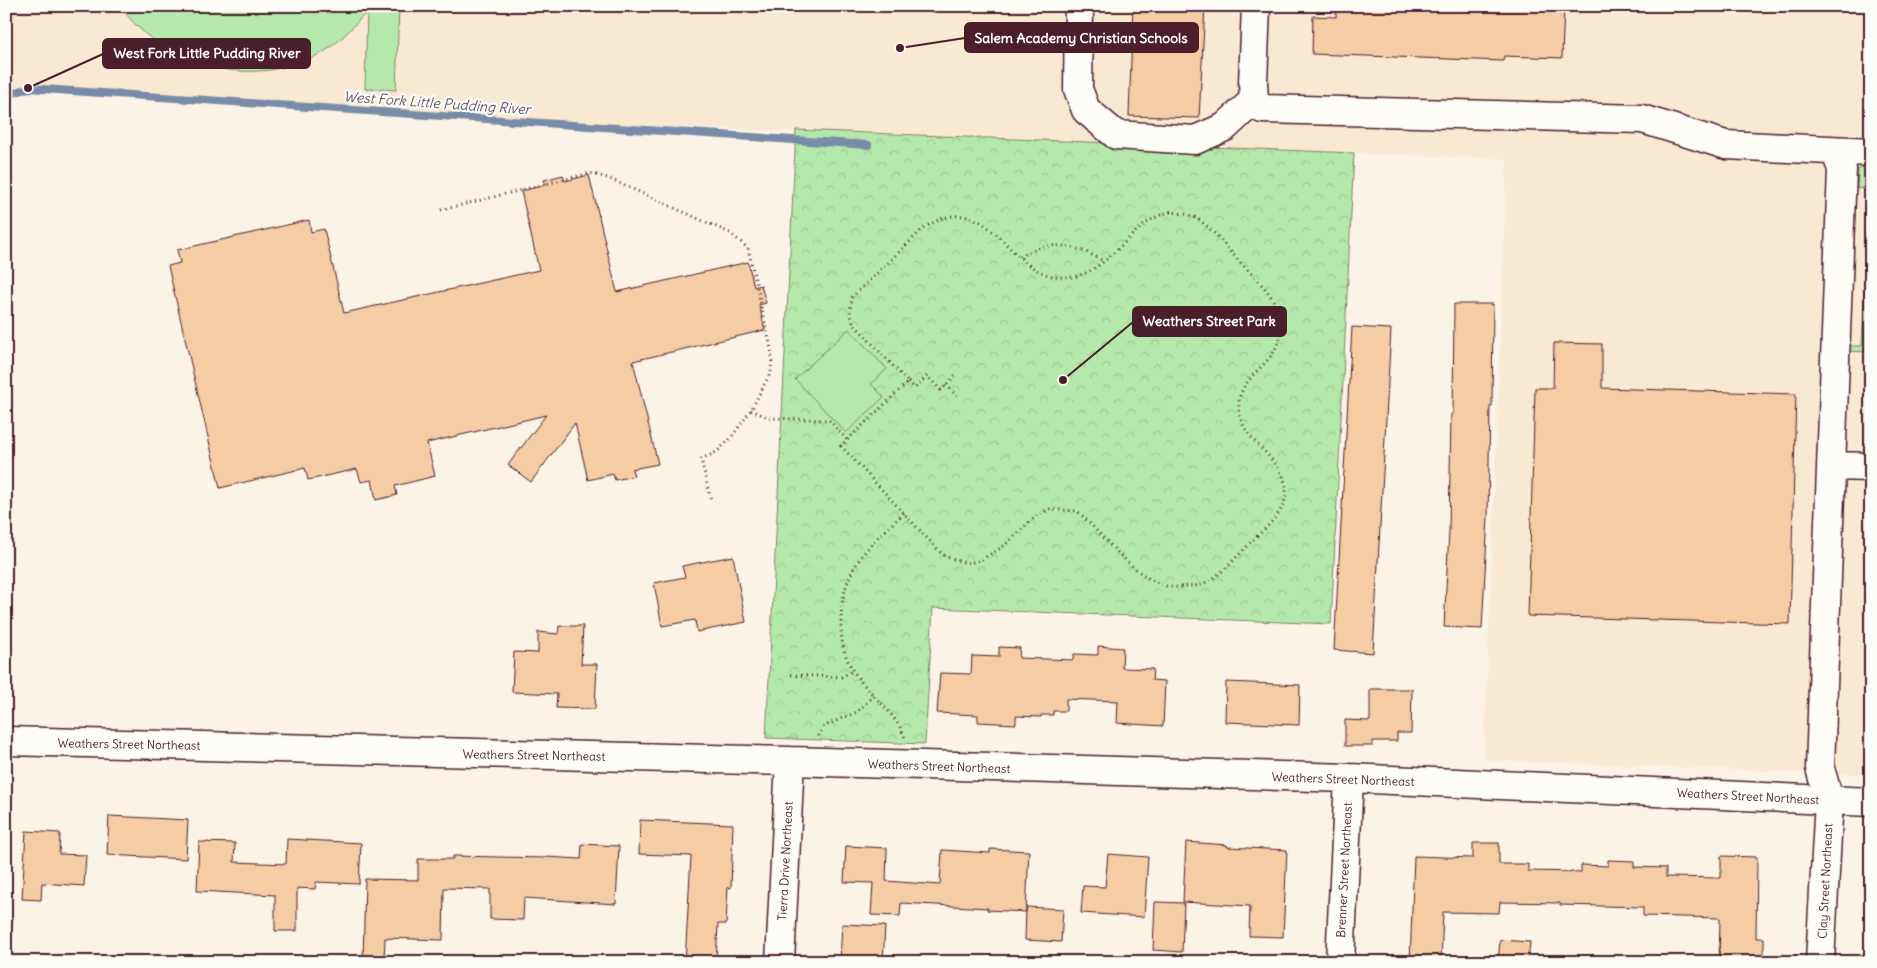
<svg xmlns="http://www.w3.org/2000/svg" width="1877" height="968" font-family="Delius,sans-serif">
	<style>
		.built { fill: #f9e8d2 }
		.grass { fill: url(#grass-tufts); stroke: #80846b }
		.park { fill: url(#park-crowns); stroke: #80846b }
		.garden { fill: #b5e9ab; stroke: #80846b }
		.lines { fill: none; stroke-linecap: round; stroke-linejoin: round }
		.stream { stroke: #798ca7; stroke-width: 8 }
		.building { fill: #f4cda4; stroke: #4a1f2b }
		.minor-casing { stroke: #4a1f2b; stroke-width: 31 }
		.path { stroke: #4a1f2b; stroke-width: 3; stroke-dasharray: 1 4; stroke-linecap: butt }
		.minor { stroke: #fdfcf7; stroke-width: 28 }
		.labels { text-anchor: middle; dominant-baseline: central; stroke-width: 4.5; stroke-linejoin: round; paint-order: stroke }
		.street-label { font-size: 12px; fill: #4a1f2b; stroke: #fdfcf7 }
		.water-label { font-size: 14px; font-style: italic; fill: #615569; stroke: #fdfcf7 }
		.leader { fill: none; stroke: #4a1f2b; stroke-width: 2 }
		.callout-dot { fill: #4a1f2b; stroke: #fdfcf7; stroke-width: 2 }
		.callout { fill: #4a1f2b; stroke: #4a1f2b; stroke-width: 2 }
		.callout-label { font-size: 14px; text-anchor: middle; font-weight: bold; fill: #fff }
	</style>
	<defs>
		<pattern id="grass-tufts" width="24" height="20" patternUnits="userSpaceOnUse" patternTransform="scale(1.25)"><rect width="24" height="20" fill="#b5e9ab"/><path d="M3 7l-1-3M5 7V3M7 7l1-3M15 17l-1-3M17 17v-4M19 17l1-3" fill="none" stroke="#9dc793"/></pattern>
		<pattern id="park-crowns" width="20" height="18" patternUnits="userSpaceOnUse" patternTransform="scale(1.25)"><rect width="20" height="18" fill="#b5e9ab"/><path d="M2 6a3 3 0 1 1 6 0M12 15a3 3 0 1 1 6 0" fill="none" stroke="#9dc793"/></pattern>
	</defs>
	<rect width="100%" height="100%" fill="#fbf3e6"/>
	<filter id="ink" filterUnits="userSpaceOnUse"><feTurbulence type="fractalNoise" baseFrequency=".02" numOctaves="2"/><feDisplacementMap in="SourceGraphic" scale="10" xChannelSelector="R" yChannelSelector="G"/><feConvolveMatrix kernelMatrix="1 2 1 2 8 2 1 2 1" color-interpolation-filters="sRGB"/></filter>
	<g filter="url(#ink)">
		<path class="built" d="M 6,6 L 1871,6 L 1871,775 L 1484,760 L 1507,159 L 500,120 L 6,90 Z"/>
		<path class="grass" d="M 1871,166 L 1871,352 L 1843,351 L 1842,346 L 1862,346 L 1870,190 L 1857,188 L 1858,169 Z"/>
		<path class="park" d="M 796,130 L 1354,153 L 1331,624 L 933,608 L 925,744 L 766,738 Z"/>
		<path class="garden" d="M 120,6 L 399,6 L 396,90 L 365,89 L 367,12 C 353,26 342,40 325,51 C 257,91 165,70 120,6 Z
			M 849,329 L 887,369 L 871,384 L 884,397 L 846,433 L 795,379 Z"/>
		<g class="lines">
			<path class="stream" d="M 6,96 L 28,88 L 868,145"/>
		</g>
		<path class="building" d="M 1133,6 L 1205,6 L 1199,118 L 1129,116 Z
			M 1336,6 L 1564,6 L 1562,58 L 1504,56 L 1503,61 L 1312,54 L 1313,16 L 1336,17 Z
			M 563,175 L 565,181 L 589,175 L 617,292 L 748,262 L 754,287 L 761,285 L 766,303 L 759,305 L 765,330 L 633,361 L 658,464 L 632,469 L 634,476 L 615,480 L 613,474 L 588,480 L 575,423 L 531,482 L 508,465 L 546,415 L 427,443 L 435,476 L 395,486 L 397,495 L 376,500 L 372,480 L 361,482 L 357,469 L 308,480 L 305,468 L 220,488 L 168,266 L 180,263 L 177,250 L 309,220 L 311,232 L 324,229 L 344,313 L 539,270 L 521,191 L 546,185 L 544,180 Z
			M 1454,304 L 1493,304 L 1492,406 L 1490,406 L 1488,517 L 1482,629 L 1444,627 L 1449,531 L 1451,414 L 1453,414 Z
			M 1352,327 L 1391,329 L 1373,653 L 1334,650 Z
			M 1554,343 L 1602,344 L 1602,388 L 1796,394 L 1790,624 L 1528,616 L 1535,388 L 1553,388 Z
			M 733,556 L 746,622 L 697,632 L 695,620 L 662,626 L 654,583 L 685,577 L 682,566 Z
			M 559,626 L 583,626 L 581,664 L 597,664 L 595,709 L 556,708 L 557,694 L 512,692 L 514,652 L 538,653 L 538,632 L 558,634 Z
			M 1098,646 L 1123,648 L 1122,668 L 1153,669 L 1152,680 L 1165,681 L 1163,726 L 1117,723 L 1118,701 L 1066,699 L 1066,711 L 1053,711 L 1053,715 L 1041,715 L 1041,717 L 1016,716 L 1016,724 L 978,722 L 978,715 L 937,713 L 940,673 L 971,674 L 972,656 L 999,657 L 999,647 L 1020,648 L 1019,658 L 1073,660 L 1074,654 L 1098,655 Z
			M 1226,682 L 1300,685 L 1299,725 L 1225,722 Z
			M 1370,689 L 1412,689 L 1411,733 L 1397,733 L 1397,741 L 1373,741 L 1373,746 L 1345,746 L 1345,720 L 1370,721 Z
			M 109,816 L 188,820 L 186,859 L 107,855 Z
			M 640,820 L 733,824 L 731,888 L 728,887 L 726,924 L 718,924 L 716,962 L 685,962 L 691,856 L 639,854 Z
			M 26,831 L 60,833 L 59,854 L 86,855 L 84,886 L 42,883 L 41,900 L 22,899 Z
			M 287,839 L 361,843 L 359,884 L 316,882 L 315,889 L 297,888 L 297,931 L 275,931 L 275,895 L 197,891 L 199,842 L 235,843 L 234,862 L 286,864 Z
			M 1186,842 L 1227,845 L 1227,847 L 1287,850 L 1283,937 L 1249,936 L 1250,906 L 1183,902 Z
			M 1473,843 L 1499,843 L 1499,864 L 1528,864 L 1528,871 L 1581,872 L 1581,865 L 1608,866 L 1608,860 L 1634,861 L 1634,867 L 1666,868 L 1666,877 L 1721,878 L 1721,856 L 1757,857 L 1756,938 L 1764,938 L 1764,962 L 1719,962 L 1720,918 L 1643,916 L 1643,907 L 1560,905 L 1560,903 L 1500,902 L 1499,913 L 1443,912 L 1441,962 L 1410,962 L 1414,856 L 1473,858 Z
			M 582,844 L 619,846 L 616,904 L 524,898 L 523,920 L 490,919 L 490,889 L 444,888 L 443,940 L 385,938 L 384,962 L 363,962 L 365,879 L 418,880 L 418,859 L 453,859 L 453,856 L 545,858 L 546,857 L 581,859 Z
			M 846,846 L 887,848 L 886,881 L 940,885 L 942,850 L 990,853 L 990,849 L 1029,851 L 1026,912 L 987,910 L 988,908 L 901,903 L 900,916 L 871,915 L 873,883 L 844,882 Z
			M 1108,854 L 1148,857 L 1144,917 L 1081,913 L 1083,886 L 1105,887 Z
			M 1155,902 L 1184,903 L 1182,952 L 1153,950 Z
			M 1026,907 L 1063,909 L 1061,942 L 1025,940 Z
			M 842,924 L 885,926 L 883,962 L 840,962 Z
			M 1500,940 L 1530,942 L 1528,962 L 1498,962 Z"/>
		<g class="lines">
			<g class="minor-casing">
				<path id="minor" d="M 1079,6 L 1078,89 L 1086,110 L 1116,135 L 1195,140 L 1225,127 L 1254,100
					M 1256,6 L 1253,83 L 1254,100 L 1262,109 L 1642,119 L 1726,145 L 1871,152
					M 1831,466 L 1871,467
					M 6,741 L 790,761 L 1349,778 L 1871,802
					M 780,962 L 790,761
					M 1340,962 L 1349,778
					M 1820,962 L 1829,800 L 1820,768 L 1842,169 L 1835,151"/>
			</g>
			<path class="path" d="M 441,210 L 590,173 L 608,178 L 730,233 L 748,248 L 772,353 L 771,372 L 751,410 L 731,438 L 717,452 L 701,459 L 711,501
				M 1170,212 C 1179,213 1189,214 1196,218 C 1212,228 1224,244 1236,258 C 1250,273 1268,288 1277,307 C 1282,316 1282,327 1280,337 C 1274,367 1235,377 1239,410 C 1242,443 1283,456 1286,489 C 1287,512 1266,527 1252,541 C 1237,556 1220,578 1200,585 C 1197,586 1192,586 1189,586 C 1182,587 1173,588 1166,586 C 1132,576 1103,534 1077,511 L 1050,509 L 1037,515 L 1004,546 L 979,561 L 967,563 L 954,560 L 942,554 L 841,446 L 908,382 L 853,323 L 850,311 L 852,297 L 924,228 C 990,184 1004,271 1058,277 C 1107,283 1127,222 1170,212 Z
				M 1020,257 C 1049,239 1075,244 1103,261
				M 908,382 L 915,388 L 927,376 L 941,390 L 956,375
				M 946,385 L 957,396
				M 751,410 L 770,418 L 829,420 L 847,440
				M 904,513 C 866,547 841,570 841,624 C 841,642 844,657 854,672 C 869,695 895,711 905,738
				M 791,675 L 841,677 L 853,671
				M 818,736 L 824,726 L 857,712 L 874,695"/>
			<use href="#minor" class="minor"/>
		</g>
	</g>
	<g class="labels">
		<g class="street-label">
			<text transform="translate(129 744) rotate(1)">Weathers Street Northeast</text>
			<text transform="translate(534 755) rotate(1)">Weathers Street Northeast</text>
			<text transform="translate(939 766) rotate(2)">Weathers Street Northeast</text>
			<text transform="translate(1343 779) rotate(2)">Weathers Street Northeast</text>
			<text transform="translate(1748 796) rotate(3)">Weathers Street Northeast</text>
			<text transform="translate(785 861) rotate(-87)">Tierra Drive Northeast</text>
			<text transform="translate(1344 870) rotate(-87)">Brenner Street Northeast</text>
			<text transform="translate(1825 881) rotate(-87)">Clay Street Northeast</text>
		</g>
		<g class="water-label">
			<text transform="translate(437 103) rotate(4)">West Fork Little Pudding River</text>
		</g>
	</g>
	<path class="leader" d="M900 48L965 38M28 88L103 54M1063 380L1133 322"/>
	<g class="callout-dot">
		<circle cx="900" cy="48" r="5"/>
		<circle cx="28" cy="88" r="5"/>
		<circle cx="1063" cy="380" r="5"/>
	</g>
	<g class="callout">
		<rect x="965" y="23" width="233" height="29" rx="5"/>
		<rect x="103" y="39" width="207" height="29" rx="5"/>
		<rect x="1133" y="307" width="153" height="29" rx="5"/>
	</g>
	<g class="callout-label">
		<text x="1081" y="43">Salem Academy Christian Schools</text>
		<text x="207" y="58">West Fork Little Pudding River</text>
		<text x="1209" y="326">Weathers Street Park</text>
	</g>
	<rect width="1877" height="968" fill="none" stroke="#fdfcf7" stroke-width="25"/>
	<rect x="12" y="12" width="1852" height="943" fill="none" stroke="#4a1f2b" stroke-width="2" filter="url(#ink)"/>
</svg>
